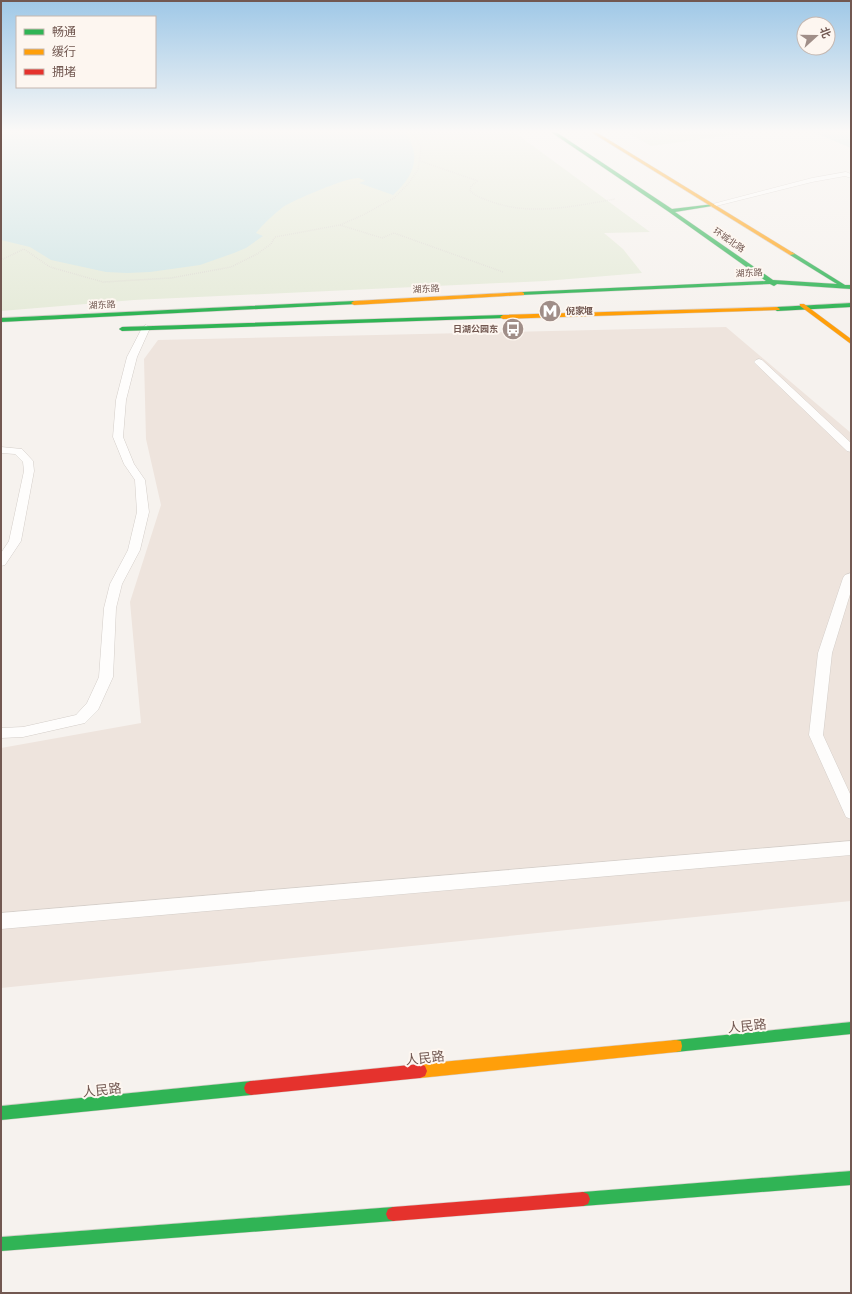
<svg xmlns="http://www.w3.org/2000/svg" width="852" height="1294" font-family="Rubik,'Noto Sans SC',sans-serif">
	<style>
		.residential { fill: #eee4dd }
		.green { fill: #e6ebda }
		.water { fill: #d1e6e6 }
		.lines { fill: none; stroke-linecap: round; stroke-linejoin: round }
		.lane-casing { stroke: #d4cec9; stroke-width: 1 }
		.fast-casing { stroke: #d6ceca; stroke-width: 1 }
		.slow-casing { stroke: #d6ceca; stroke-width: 1 }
		.jam-casing { stroke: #d6ceca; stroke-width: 1 }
		.path { stroke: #d9d2d0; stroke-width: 1.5; stroke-dasharray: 0.5 1.5; stroke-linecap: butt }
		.lane { fill: #fefdfc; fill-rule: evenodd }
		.fast { fill: #30b455; fill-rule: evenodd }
		.slow { fill: #ff9f0a; fill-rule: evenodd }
		.jam { fill: #e5322d; fill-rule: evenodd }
		.labels { text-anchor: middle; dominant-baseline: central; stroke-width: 4; stroke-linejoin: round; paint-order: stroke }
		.far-street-label { font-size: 9px; fill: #725851; stroke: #fdf6f0 }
		.far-poi-label { font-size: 9px; font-weight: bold; fill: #725851; stroke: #fdf6f0; text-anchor: start }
		.near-street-label { font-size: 13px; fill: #725851; stroke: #fdf6f0 }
	</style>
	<rect width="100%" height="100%" fill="#f6f2ee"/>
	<path class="residential" d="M 726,327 L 851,433 L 851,901 L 1,988 L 1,748 L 141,723 L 130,602 L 161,505 L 146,439 L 144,359 L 158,340 Z"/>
	<path class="green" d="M 1,132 L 514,132 L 650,232 L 604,233 L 623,249 L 642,273 L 545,281 L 134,300 L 1,311 Z
		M 627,132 L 754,132 L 651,146 Z"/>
	<path class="water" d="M 1,132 L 405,132 C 422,157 414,176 393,195 L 359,183 L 365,181 C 364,180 359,178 359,178 C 347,177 294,200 283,207 C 273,215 264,223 256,233 L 263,236 L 246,248 L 234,253 L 200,265 L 150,272 L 127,273 L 106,272 L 51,260 L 30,247 L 1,240 Z
		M 813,132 L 851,132 L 851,148 Z"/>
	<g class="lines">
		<g class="lane-casing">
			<path id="lane" d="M 846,172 L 851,174 L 851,178 L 845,176 L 812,182 L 712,207 L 709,205 L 812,178 Z
				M 146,325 L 150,328 L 137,357 L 126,400 L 123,437 L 134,464 L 145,480 L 149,512 L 140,550 L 122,584 L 116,608 L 113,677 L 98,710 L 85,723 L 23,737 L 1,738 L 1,728 L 23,727 L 76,715 L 87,703 L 99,677 L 104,608 L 110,584 L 128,550 L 137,512 L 135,480 L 124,464 L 113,437 L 116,400 L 127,357 L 142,328 Z
				M 759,359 L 762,360 L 851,443 L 851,452 L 847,451 L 756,364 L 754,362 L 756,360 Z
				M 1,447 L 22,449 L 33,461 L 34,471 L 21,541 L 5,565 L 1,566 L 1,553 L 9,541 L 24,471 L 23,462 L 15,454 L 1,453 Z
				M 851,573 L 851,591 L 832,653 L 823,735 L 851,796 L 851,819 L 846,817 L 809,735 L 818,653 L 843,578 L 845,575 Z
				M 851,841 L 851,855 L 1,929 L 1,913 Z"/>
		</g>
		<g class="fast-casing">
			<path id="fast" d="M 551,132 L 556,132 L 672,209 L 714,204 L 714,206 L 712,206 L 675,212 L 773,280 L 837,284 L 790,255 L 790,253 L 792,252 L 845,285 L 851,285 L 851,289 L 777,284 L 774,286 L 770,284 L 520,295 L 520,293 L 522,292 L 766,281 L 669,212 Z
				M 354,301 L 357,303 L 356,304 L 1,322 L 1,318 Z
				M 851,303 L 851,307 L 777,311 L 774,309 L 777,307 Z
				M 503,315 L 505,316 L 505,318 L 122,331 L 119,329 L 122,327 Z
				M 851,1022 L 851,1034 L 676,1052 L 671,1051 L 670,1046 L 671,1041 L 676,1040 Z
				M 251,1081 L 256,1083 L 258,1088 L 256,1093 L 251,1095 L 1,1120 L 1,1106 Z
				M 851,1171 L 851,1185 L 583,1206 L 578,1204 L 576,1199 L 578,1194 L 583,1192 Z
				M 393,1207 L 398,1209 L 400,1214 L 398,1219 L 393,1221 L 1,1251 L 1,1237 Z"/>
		</g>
		<g class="slow-casing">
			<path id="slow" d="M 591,132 L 596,132 L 795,254 L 790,255 Z
				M 522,292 L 524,293 L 524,295 L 354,305 L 351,303 L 354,301 Z
				M 800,304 L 804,304 L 851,339 L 851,344 L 800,306 Z
				M 777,307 L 780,309 L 779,310 L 503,319 L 500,317 L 503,315 Z
				M 676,1040 L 681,1041 L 682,1046 L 681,1051 L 676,1052 L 420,1078 L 415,1076 L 413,1071 L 415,1066 L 420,1064 Z"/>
		</g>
		<g class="jam-casing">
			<path id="jam" d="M 420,1064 L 425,1066 L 427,1071 L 425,1076 L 420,1078 L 251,1095 L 246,1093 L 244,1088 L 246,1083 L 251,1081 Z
				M 583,1192 L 588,1194 L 590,1199 L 588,1204 L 583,1206 L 393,1221 L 388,1219 L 386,1214 L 388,1209 L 393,1207 Z"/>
		</g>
		<path class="path" d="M 649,132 C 679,138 706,136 736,132
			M 420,161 L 478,181 L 471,186 L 470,191 C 477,197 484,199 492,202 C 532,216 575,206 615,199
			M 340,225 L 382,238 L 394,233 L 503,272
			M 1,260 L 24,249 L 50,267 L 103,282 L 171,278 L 231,267 L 257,254 L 271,244 L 275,237 L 340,225 L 363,215 L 394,198 L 408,184 L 418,170 L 421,146 L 412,132"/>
		<use href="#lane" class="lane"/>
		<use href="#fast" class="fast"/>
		<use href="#slow" class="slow"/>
		<use href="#jam" class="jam"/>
	</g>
	<linearGradient id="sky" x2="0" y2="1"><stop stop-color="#9fc8e7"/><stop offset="0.42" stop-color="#fbf9f7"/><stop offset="1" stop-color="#fbf9f7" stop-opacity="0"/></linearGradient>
	<rect width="852" height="313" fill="url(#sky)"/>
	<defs>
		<g id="metro-disc" transform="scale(1.15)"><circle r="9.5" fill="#a08e88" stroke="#fdf6f0"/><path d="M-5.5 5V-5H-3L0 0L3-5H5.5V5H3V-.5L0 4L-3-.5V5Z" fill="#fff"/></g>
		<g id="bus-disc" transform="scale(1.15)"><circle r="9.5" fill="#a08e88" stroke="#fdf6f0"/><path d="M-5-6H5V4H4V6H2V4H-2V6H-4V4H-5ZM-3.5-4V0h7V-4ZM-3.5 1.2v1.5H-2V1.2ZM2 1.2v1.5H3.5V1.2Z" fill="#fff"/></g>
	</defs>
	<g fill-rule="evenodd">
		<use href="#metro-disc" x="550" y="311"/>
		<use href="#bus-disc" x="513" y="329"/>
	</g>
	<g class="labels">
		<g class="far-street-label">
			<text transform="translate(729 240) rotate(35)">环城北路</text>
			<text transform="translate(749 273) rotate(-3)">湖东路</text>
			<text transform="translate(426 289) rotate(-3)">湖东路</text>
			<text transform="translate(102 305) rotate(-3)">湖东路</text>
		</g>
		<g class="far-poi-label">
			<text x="566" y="311">倪家堰</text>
			<text x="498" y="329" text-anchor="end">日湖公园东</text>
		</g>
		<g class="near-street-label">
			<text transform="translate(747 1026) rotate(-6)">人民路</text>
			<text transform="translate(425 1058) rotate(-6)">人民路</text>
			<text transform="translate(102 1090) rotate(-6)">人民路</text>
		</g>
	</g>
	<rect width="852" height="1294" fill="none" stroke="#725851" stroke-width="4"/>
	<rect x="16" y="16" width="140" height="72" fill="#fdf6f0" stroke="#c5b7b0"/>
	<rect x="24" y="29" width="20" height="6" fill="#30b455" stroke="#c5b7b0"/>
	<text x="52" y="36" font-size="12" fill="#725851">畅通</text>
	<rect x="24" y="49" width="20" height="6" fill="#ff9f0a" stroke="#c5b7b0"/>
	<text x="52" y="56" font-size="12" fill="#725851">缓行</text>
	<rect x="24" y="69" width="20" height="6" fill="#e5322d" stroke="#c5b7b0"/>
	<text x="52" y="76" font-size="12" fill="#725851">拥堵</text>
	<g transform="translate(816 36) rotate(69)"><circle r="19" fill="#fdf6f0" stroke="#c5b7b0"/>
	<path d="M0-3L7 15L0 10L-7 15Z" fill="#a08e88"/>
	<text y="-6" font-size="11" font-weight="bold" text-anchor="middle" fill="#725851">北</text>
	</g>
</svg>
